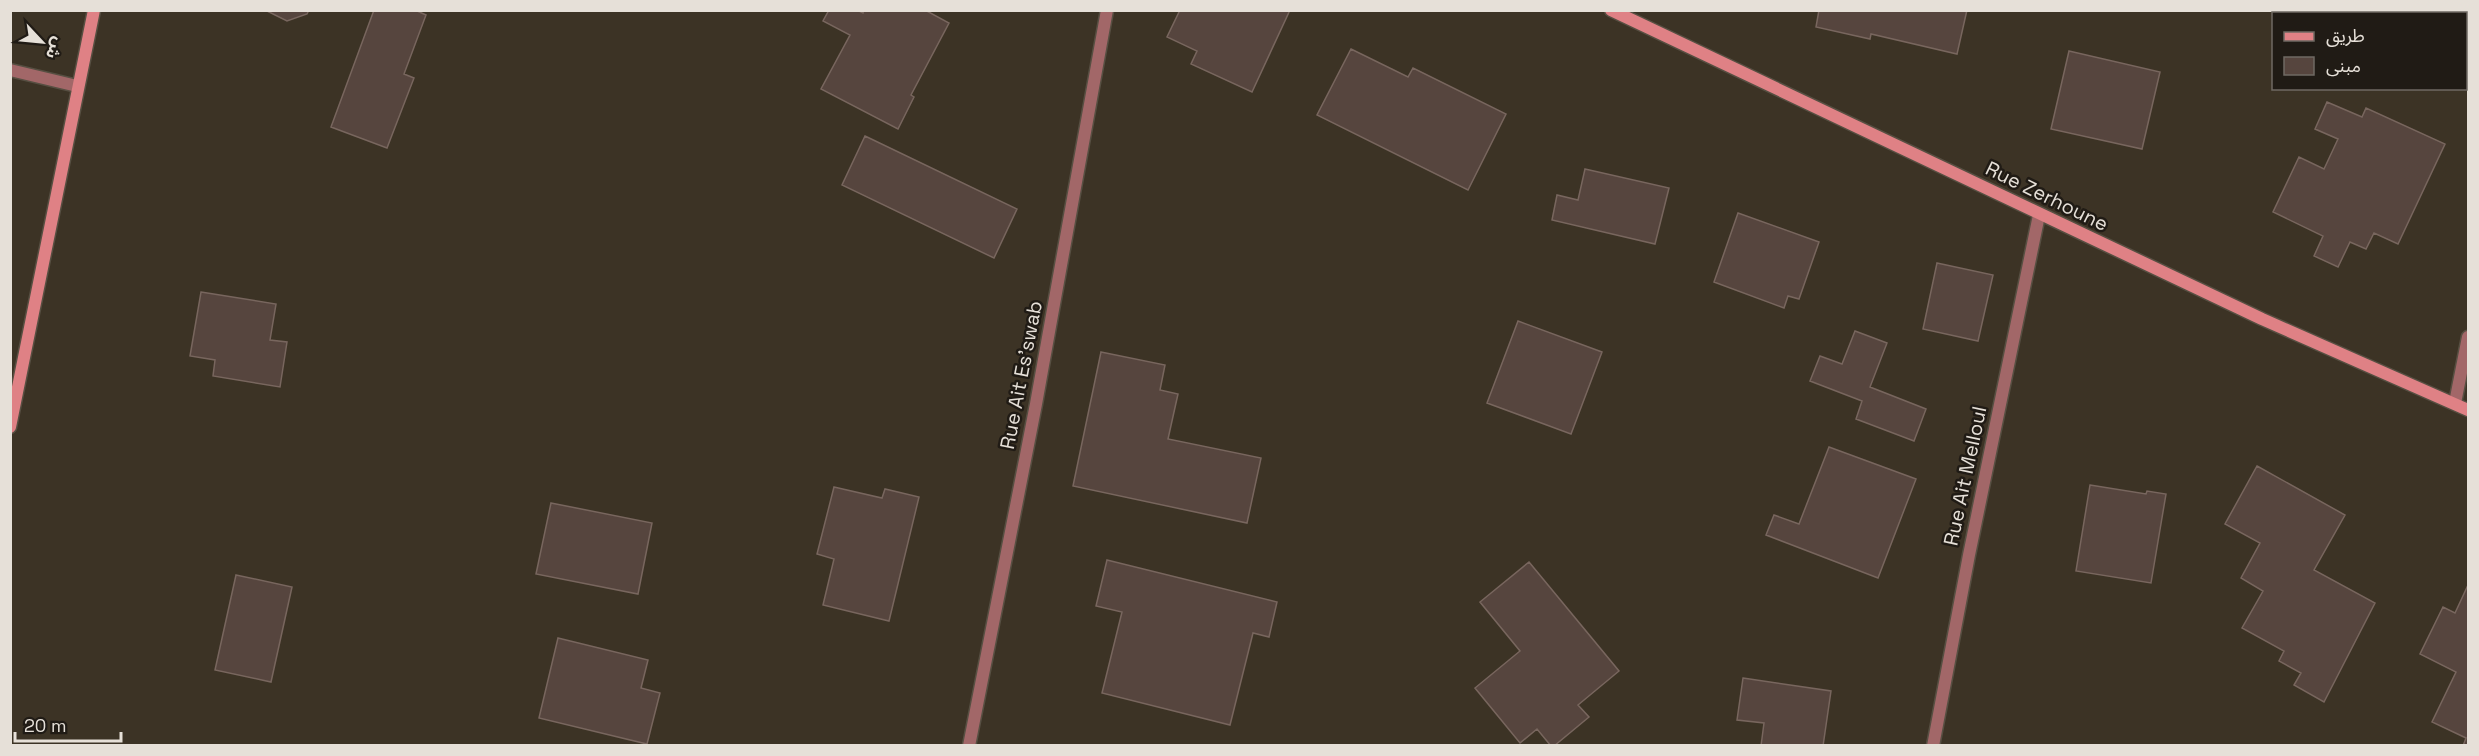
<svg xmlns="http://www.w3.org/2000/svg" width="2479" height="756" font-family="'Space Grotesk','Noto Sans Arabic',sans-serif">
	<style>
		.building { fill: #56453e; stroke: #78665e; stroke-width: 1.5 }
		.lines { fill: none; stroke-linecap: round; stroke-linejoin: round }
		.street-casing { stroke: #574f42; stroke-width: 15 }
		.secondary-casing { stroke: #574f42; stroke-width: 15 }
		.street { stroke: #a26768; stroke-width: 12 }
		.secondary { stroke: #df8185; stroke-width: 12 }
		.labels { text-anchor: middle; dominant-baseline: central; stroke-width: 5; stroke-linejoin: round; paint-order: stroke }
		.street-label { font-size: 20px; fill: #e6e0d8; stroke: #201b15 }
	</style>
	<rect width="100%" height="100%" fill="#3c3325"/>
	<path class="building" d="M 265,10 L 309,10 L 307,14 L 287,21 Z
		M 374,10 L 415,10 L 426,15 L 404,74 L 414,78 L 387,148 L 331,127 Z
		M 829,10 L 857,10 L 863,13 L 864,10 L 925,10 L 949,23 L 911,95 L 914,97 L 898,129 L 821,89 L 850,35 L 823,21 Z
		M 1180,10 L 1290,10 L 1252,92 L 1191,64 L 1197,51 L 1167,37 Z
		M 1819,10 L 1967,10 L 1957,54 L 1871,34 L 1870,39 L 1816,27 Z
		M 2407,10 L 2468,10 L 2468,61 L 2466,60 L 2466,14 L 2406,14 Z
		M 1351,49 L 1408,77 L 1413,68 L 1506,114 L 1468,190 L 1317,115 Z
		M 2069,51 L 2160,72 L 2142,149 L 2051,129 Z
		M 2327,102 L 2362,117 L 2366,108 L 2445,144 L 2398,244 L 2374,233 L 2366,249 L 2350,242 L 2338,267 L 2314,256 L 2323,236 L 2273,212 L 2299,157 L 2324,169 L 2338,139 L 2315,129 Z
		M 865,136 L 1017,209 L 994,258 L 842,185 Z
		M 1585,169 L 1669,188 L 1655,244 L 1552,220 L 1557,195 L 1578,200 Z
		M 1738,213 L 1819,242 L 1799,299 L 1788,296 L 1784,308 L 1714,282 Z
		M 1937,263 L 1993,275 L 1978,341 L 1923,329 Z
		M 201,292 L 276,304 L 270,340 L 287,342 L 280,387 L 213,376 L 215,360 L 190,356 Z
		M 1518,321 L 1602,352 L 1571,434 L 1487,403 Z
		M 1855,331 L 1887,343 L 1870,387 L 1926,409 L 1914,441 L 1856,419 L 1862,401 L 1810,381 L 1820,356 L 1842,364 Z
		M 1101,352 L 1165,365 L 1160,390 L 1178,394 L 1168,439 L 1261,458 L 1247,523 L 1073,486 Z
		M 1829,447 L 1916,479 L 1878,578 L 1766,535 L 1774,515 L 1799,524 Z
		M 2257,466 L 2345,515 L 2314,570 L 2375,603 L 2324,702 L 2294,685 L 2301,673 L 2279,661 L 2284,651 L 2242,628 L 2263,591 L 2241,578 L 2260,543 L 2225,524 Z
		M 2090,485 L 2146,494 L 2147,491 L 2166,494 L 2151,583 L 2076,571 Z
		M 834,487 L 882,498 L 885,489 L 919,497 L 889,621 L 823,605 L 834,559 L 817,554 Z
		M 551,503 L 652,523 L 638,594 L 536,574 Z
		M 1107,560 L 1277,602 L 1269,637 L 1253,633 L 1230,725 L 1102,693 L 1122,612 L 1096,606 Z
		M 1529,562 L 1619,671 L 1578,705 L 1589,717 L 1554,746 L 1551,746 L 1537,729 L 1520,743 L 1475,688 L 1520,651 L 1480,602 Z
		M 236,575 L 292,587 L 271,682 L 215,670 Z
		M 2468,585 L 2468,746 L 2463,746 L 2466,738 L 2432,722 L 2456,672 L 2420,654 L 2443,607 L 2455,613 Z
		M 558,638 L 648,660 L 641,688 L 660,693 L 647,744 L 539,718 Z
		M 1743,678 L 1831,691 L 1823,746 L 1761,746 L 1764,723 L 1737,720 Z"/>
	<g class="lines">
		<g class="street-casing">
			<path id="street" d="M 10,70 L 77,86
				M 2455,403 L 2468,337
				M 969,746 L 1036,404 L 1107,10
				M 1933,746 L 1969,555 L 2039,215"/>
		</g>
		<g class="secondary-casing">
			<path id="secondary" d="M 1611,10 L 2262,319 L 2468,410
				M 10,427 L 94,10"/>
		</g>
		<use href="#street" class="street"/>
		<use href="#secondary" class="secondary"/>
	</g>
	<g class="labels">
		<g class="street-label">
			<text transform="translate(2047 196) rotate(26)">Rue Zerhoune</text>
			<text transform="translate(1021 375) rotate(-79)">Rue Ait Es'swab</text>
			<text transform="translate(1965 476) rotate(-78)">Rue Ait Melloul</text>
		</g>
	</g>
	<rect width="2479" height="756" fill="none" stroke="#e6e0d8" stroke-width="24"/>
	<rect x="2272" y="12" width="195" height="78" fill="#201b15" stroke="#6f6a63" stroke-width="1.5"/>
	<rect x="2284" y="32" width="30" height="9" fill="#df8185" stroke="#6f6a63" stroke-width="1.5"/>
	<text x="2326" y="42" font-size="18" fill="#e6e0d8">طريق</text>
	<rect x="2284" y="57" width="30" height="18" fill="#56453e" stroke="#6f6a63" stroke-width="1.5"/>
	<text x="2326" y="72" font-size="18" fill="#e6e0d8">مبنى</text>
	<g transform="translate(42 42) rotate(116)" stroke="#201b15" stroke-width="4.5" paint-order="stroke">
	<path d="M0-4.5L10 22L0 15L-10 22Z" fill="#e6e0d8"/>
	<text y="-9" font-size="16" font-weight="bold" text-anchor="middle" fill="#e6e0d8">ش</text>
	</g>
	<path d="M15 732v9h106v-9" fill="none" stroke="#e6e0d8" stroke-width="3"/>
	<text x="24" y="732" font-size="18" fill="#e6e0d8" stroke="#201b15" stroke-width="4.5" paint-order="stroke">20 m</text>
</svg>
